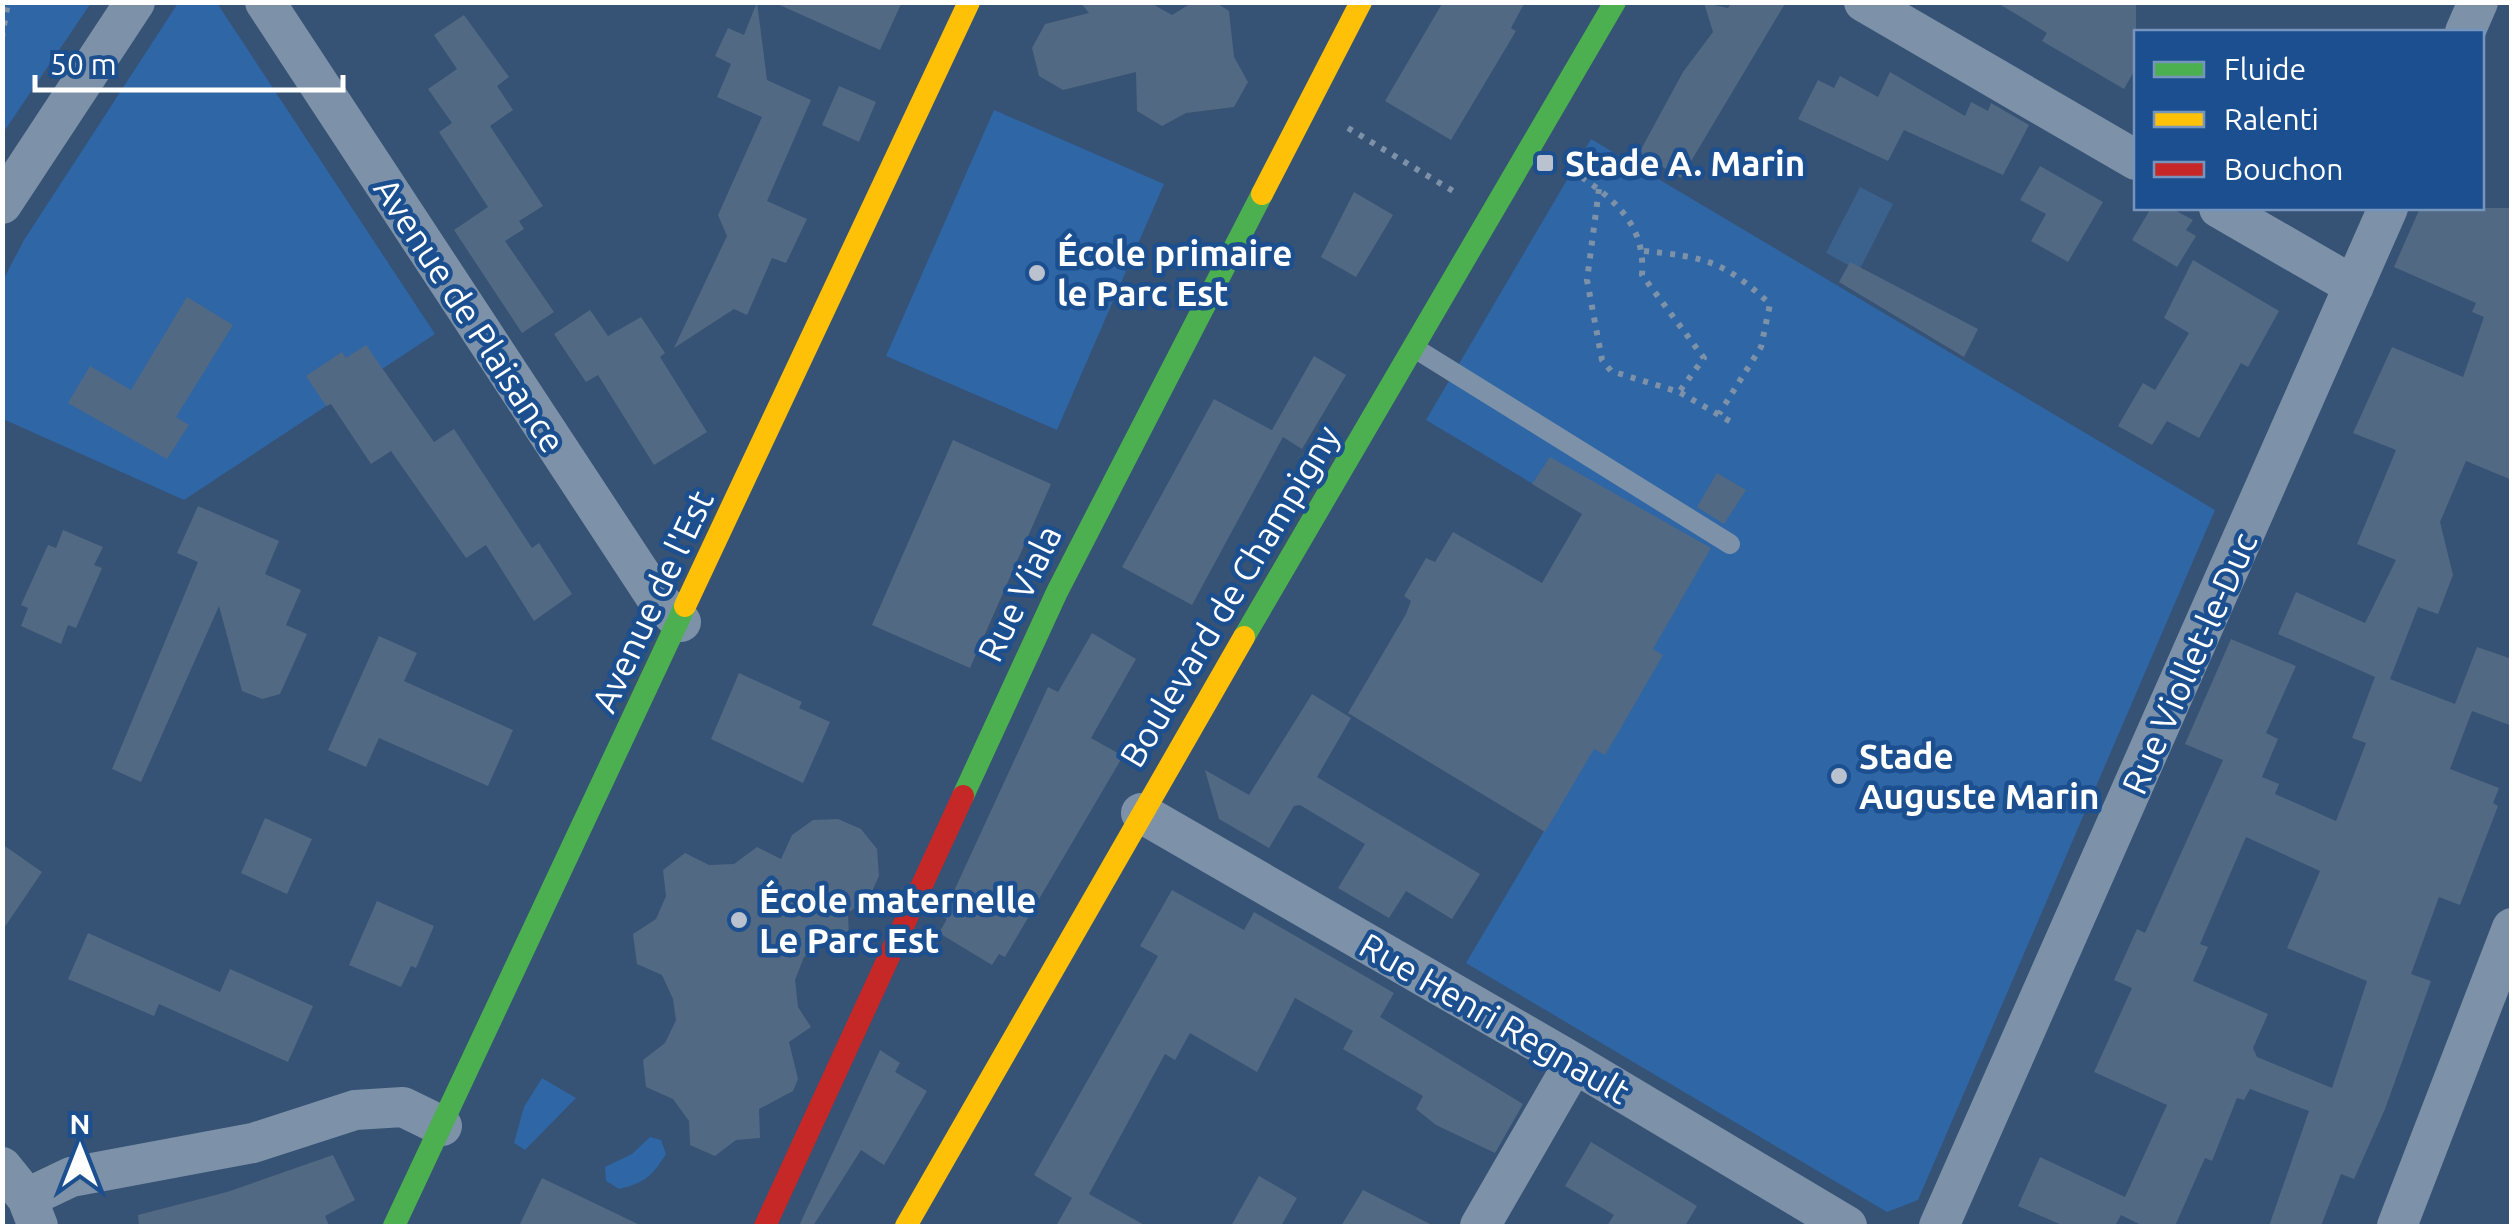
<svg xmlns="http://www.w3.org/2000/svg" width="2514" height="1229" font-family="Ubuntu,sans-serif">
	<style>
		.green { fill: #2f66a5 }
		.water { fill: #3b618d }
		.building { fill: #526984; fill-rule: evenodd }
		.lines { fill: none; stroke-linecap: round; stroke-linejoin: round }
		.path { stroke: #7d92a8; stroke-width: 6; stroke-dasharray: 5 8; stroke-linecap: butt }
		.lane { stroke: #7d92a8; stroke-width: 20 }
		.street { stroke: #7d92a8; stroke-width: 40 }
		.fast { stroke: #4caf50; stroke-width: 22 }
		.slow { stroke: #ffc107; stroke-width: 22 }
		.jam { stroke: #c62828; stroke-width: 22 }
		.poi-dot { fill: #b9c2ce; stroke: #1b4f8f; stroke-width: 4 }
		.labels { text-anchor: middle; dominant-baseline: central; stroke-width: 9; stroke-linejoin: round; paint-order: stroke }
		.poi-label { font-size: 35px; font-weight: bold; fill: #fff; stroke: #1b4f8f; text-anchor: start }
		.street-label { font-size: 35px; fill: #fff; stroke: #1b4f8f }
	</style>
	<rect width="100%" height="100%" fill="#365274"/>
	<path class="green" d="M 3,2 L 91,3 L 3,133 L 2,3 Z
		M 178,3 L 217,3 L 435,334 L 184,500 L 3,419 L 2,282 L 24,240 Z
		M 994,110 L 1164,184 L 1057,430 L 886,356 Z
		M 1591,139 L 2215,510 L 1918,1200 L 1887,1212 L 1466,963 L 1687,589 L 1579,523 L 1583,514 L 1426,420 Z
		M 542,1078 L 576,1098 L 525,1150 L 514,1143 L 524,1107 Z
		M 650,1137 L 661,1140 L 666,1154 C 652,1176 645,1183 619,1189 L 606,1181 L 605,1167 L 632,1154 Z"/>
	<path class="water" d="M 1860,187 L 1893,204 L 1859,271 L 1826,253 Z"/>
	<path class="building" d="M 757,2 L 767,80 L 811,100 L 767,201 L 807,219 L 786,263 L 772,258 L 747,315 L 734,309 L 674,348 L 727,236 L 718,215 L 762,117 L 717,97 L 731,64 L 715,56 L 728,28 L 744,35 Z
		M 773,2 L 902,2 L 880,50 Z
		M 1080,2 L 1149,2 L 1172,15 L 1193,2 L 1215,2 L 1229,11 L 1234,57 L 1248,82 L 1234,107 L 1186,113 L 1162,126 L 1137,111 L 1136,72 L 1063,90 L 1039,76 L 1032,48 L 1045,24 L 1089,13 Z
		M 1443,2 L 1525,2 L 1511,28 L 1516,31 L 1451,140 L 1385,101 Z
		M 1732,2 L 1786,2 L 1681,178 L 1639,153 L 1683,72 L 1713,32 L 1704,3 L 1728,8 Z
		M 1996,2 L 2136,2 L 2136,68 L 2124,89 L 2042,41 L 2047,33 Z
		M 464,15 L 509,77 L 497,86 L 513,110 L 490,126 L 543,206 L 519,221 L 524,229 L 505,241 L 554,312 L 522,333 L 454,230 L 488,207 L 439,132 L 452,123 L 428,89 L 457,69 L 434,35 Z
		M 1890,72 L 1965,116 L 1971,102 L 1988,111 L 1991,103 L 2029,125 L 2003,175 L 1904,130 L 1888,161 L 1798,119 L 1818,80 L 1834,88 L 1840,76 L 1878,97 Z
		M 839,86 L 876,102 L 859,142 L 822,125 Z
		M 2040,166 L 2103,202 L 2068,262 L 2031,241 L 2046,214 L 2020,200 Z
		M 1354,192 L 1393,215 L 1356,277 L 1321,257 Z
		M 2151,208 L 2171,208 L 2193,220 L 2186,230 L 2196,236 L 2177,267 L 2132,240 Z
		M 2420,208 L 2512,208 L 2512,480 L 2466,461 L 2440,522 L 2453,575 L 2438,614 L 2418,607 L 2390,679 L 2455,704 L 2477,647 L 2512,659 L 2512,726 L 2472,711 L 2450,769 L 2499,788 L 2493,803 L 2498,806 L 2460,905 L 2439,897 L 2411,974 L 2431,981 L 2385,1109 L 2354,1179 L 2341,1174 L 2321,1226 L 2269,1226 L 2309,1111 L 2250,1089 L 2244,1100 L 2237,1098 L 2212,1161 L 2205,1158 L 2175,1226 L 2143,1226 L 2121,1215 L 2115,1226 L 2064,1226 L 2018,1206 L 2040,1157 L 2125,1197 L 2167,1105 L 2094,1072 L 2132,988 L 2114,980 L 2137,929 L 2145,933 L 2223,760 L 2185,744 L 2231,639 L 2296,666 L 2266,733 L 2278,739 L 2262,777 L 2279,784 L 2275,794 L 2336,821 L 2366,743 L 2352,738 L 2375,677 L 2278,634 L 2296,592 L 2365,623 L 2396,560 L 2357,544 L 2396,450 L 2353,433 L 2392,347 L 2463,377 L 2484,317 L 2472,312 L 2476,303 L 2394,267 ZM 2246,837 L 2320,871 L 2287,948 L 2367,981 L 2332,1088 L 2257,1057 L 2253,1048 L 2268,1014 L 2193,981 L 2208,947 L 2200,944 Z
		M 2193,260 L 2279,311 L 2248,367 L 2241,363 L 2199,438 L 2167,421 L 2152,445 L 2118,426 L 2143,383 L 2155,390 L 2189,333 L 2164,318 Z
		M 1850,262 L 1978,329 L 1964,357 L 1839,282 Z
		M 187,297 L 233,325 L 176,417 L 189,425 L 167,459 L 68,403 L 90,366 L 131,390 Z
		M 590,310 L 608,336 L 641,317 L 665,353 L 660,357 L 707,432 L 654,465 L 598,375 L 586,382 L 554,334 Z
		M 366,345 L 434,442 L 454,429 L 532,548 L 539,543 L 572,594 L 534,621 L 486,545 L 466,558 L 391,451 L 371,464 L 331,404 L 326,406 L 306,376 L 342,352 L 346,358 Z
		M 1314,356 L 1346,375 L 1302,449 L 1283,437 L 1192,605 L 1122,567 L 1214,399 L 1281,435 L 1272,430 Z
		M 953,440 L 1051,484 L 970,668 L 872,625 Z
		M 1550,457 L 1711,548 L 1653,649 L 1663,655 L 1605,755 L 1594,749 L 1545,832 L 1348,713 L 1406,614 L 1411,601 L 1404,596 L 1426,558 L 1435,562 L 1453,532 L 1542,583 L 1582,514 L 1532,484 Z
		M 1717,473 L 1746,490 L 1724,524 L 1697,507 Z
		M 198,506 L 279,541 L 265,574 L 301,590 L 286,625 L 307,634 L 280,694 L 262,699 L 242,691 L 219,606 L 141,782 L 112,769 L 198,562 L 177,553 Z
		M 63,530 L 103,547 L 94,565 L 102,568 L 76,628 L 68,625 L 61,644 L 21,626 L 28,608 L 21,605 L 48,545 L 56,548 Z
		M 1092,633 L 1136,659 L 1091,738 L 1123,756 L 1005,957 L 999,954 L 992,965 L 939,933 L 947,919 L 942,917 L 1048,687 L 1058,692 Z
		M 379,636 L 417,653 L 404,681 L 513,730 L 488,786 L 379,738 L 366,767 L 328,750 Z
		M 739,673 L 802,702 L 799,708 L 830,722 L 803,783 L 711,739 Z
		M 1312,694 L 1351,718 L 1317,777 L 1480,874 L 1452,919 L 1406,891 L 1389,918 L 1338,888 L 1365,844 L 1300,805 L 1294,806 L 1269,848 L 1219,819 L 1205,770 L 1249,795 Z
		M 265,818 L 312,839 L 287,894 L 241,873 Z
		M 838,819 L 861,829 L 877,849 L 879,876 L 869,898 L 848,913 L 849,940 L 827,944 L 804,957 L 795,980 L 798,1007 L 811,1027 L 789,1042 L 798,1079 L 793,1091 L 759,1109 L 760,1138 L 736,1140 L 715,1156 L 690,1145 L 689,1121 L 673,1099 L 646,1087 L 643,1060 L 665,1043 L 676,1020 L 673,999 L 662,975 L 637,964 L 633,934 L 656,919 L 666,896 L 663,870 L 685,853 L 709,865 L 734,864 L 757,847 L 781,859 L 792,835 L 813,820 Z
		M 2,844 L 42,872 L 2,931 Z
		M 1172,890 L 1244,930 L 1254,912 L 1394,993 L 1380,1017 L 1523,1104 L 1495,1153 L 1436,1125 L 1416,1109 L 1423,1096 L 1343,1049 L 1353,1031 L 1295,998 L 1257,1072 L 1190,1033 L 1175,1060 L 1165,1054 L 1089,1194 L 1146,1226 L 1056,1226 L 1072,1198 L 1034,1175 L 1158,956 L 1140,946 Z
		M 377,901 L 434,926 L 416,968 L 411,966 L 401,987 L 349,965 Z
		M 88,933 L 220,992 L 230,969 L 313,1006 L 288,1062 L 159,1004 L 154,1016 L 68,979 Z
		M 880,1050 L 900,1063 L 895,1072 L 927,1091 L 884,1165 L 861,1150 L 813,1226 L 799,1226 Z
		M 1591,1142 L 1697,1206 L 1685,1226 L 1607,1226 L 1614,1215 L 1565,1186 Z
		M 333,1155 L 355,1200 L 325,1216 L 329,1226 L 139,1226 L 138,1215 L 227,1192 Z
		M 1259,1176 L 1297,1198 L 1281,1226 L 1231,1226 Z
		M 542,1178 L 642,1226 L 519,1226 Z
		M 1363,1190 L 1434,1226 L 1341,1226 Z"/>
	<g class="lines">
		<path class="path" d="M 2,38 L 8,2
			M 1348,128 L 1453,191
			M 1571,170 C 1612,197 1646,223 1642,275 L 1704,358 L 1679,392
			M 1599,189 L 1587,280 L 1602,360 L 1611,371 L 1679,392 L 1733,423
			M 1644,251 C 1705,257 1724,261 1770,304 L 1761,347 L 1719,414"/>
		<path class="lane" d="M 1416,349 L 1730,544"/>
		<path class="street" d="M 265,2 L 657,599 L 681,622
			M 1864,2 L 2136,160
			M 2465,32 L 2478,2
			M 2,204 L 135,2
			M 2219,208 L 2354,286
			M 1141,813 L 1574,1063 L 1847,1226
			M 2,1167 L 27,1198 L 38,1226
			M 27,1198 L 71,1177 L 253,1143 L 355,1110 L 403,1107 L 442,1126
			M 1480,1226 L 1574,1063
			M 1939,1226 L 2388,208
			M 2397,1226 L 2512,928"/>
		<path class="fast" d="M 1244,637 L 1615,2
			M 963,796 L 1057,592 L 1262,194
			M 394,1226 L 685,606"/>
		<path class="slow" d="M 1262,194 L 1361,2
			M 685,606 L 969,2
			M 906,1226 L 1244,637"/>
		<path class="jam" d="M 765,1226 L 963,796"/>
	</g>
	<g class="poi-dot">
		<rect x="1535" y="153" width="20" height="20" rx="5"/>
		<circle cx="1037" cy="273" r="10"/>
		<circle cx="1839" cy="776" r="10"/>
		<circle cx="739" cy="920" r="10"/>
	</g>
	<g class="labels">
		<g class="poi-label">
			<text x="1565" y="163">Stade A. Marin</text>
			<text x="1057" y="253">École primaire<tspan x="1057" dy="40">le Parc Est</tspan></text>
			<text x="1859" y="756">Stade<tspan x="1859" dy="40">Auguste Marin</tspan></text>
			<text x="759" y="900">École maternelle<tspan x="759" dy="40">Le Parc Est</tspan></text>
		</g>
		<g class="street-label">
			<text transform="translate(470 315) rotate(57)">Avenue de Plaisance</text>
			<text transform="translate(1019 593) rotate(-64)">Rue Viala</text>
			<text transform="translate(1229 596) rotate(-59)">Boulevard de Champigny</text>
			<text transform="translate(652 601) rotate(-65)">Avenue de l'Est</text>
			<text transform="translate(2189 663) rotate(-66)">Rue Viollet-le-Duc</text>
			<text transform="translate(1495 1018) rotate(30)">Rue Henri Regnault</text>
		</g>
	</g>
	<rect width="2514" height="1229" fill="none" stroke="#ffffff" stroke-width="10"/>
	<rect x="2134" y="30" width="350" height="180" fill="#1b4f8f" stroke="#7695bc" stroke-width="2.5"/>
	<rect x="2154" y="62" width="50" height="15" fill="#4caf50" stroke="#7695bc" stroke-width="2.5"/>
	<text x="2224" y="80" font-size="30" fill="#ffffff">Fluide</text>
	<rect x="2154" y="112" width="50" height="15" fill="#ffc107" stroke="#7695bc" stroke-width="2.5"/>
	<text x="2224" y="130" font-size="30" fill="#ffffff">Ralenti</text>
	<rect x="2154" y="162" width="50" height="15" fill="#c62828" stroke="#7695bc" stroke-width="2.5"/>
	<text x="2224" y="180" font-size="30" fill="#ffffff">Bouchon</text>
	<g transform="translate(80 1149)" stroke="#1b4f8f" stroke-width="8" paint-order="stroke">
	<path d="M0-8L18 38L0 25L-18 38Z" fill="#ffffff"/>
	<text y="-15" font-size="28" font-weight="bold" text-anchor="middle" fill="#ffffff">N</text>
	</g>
	<path d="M35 75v15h308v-15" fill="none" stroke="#ffffff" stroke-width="5"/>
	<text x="50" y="75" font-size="30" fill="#ffffff" stroke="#1b4f8f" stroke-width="8" paint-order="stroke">50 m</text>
</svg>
